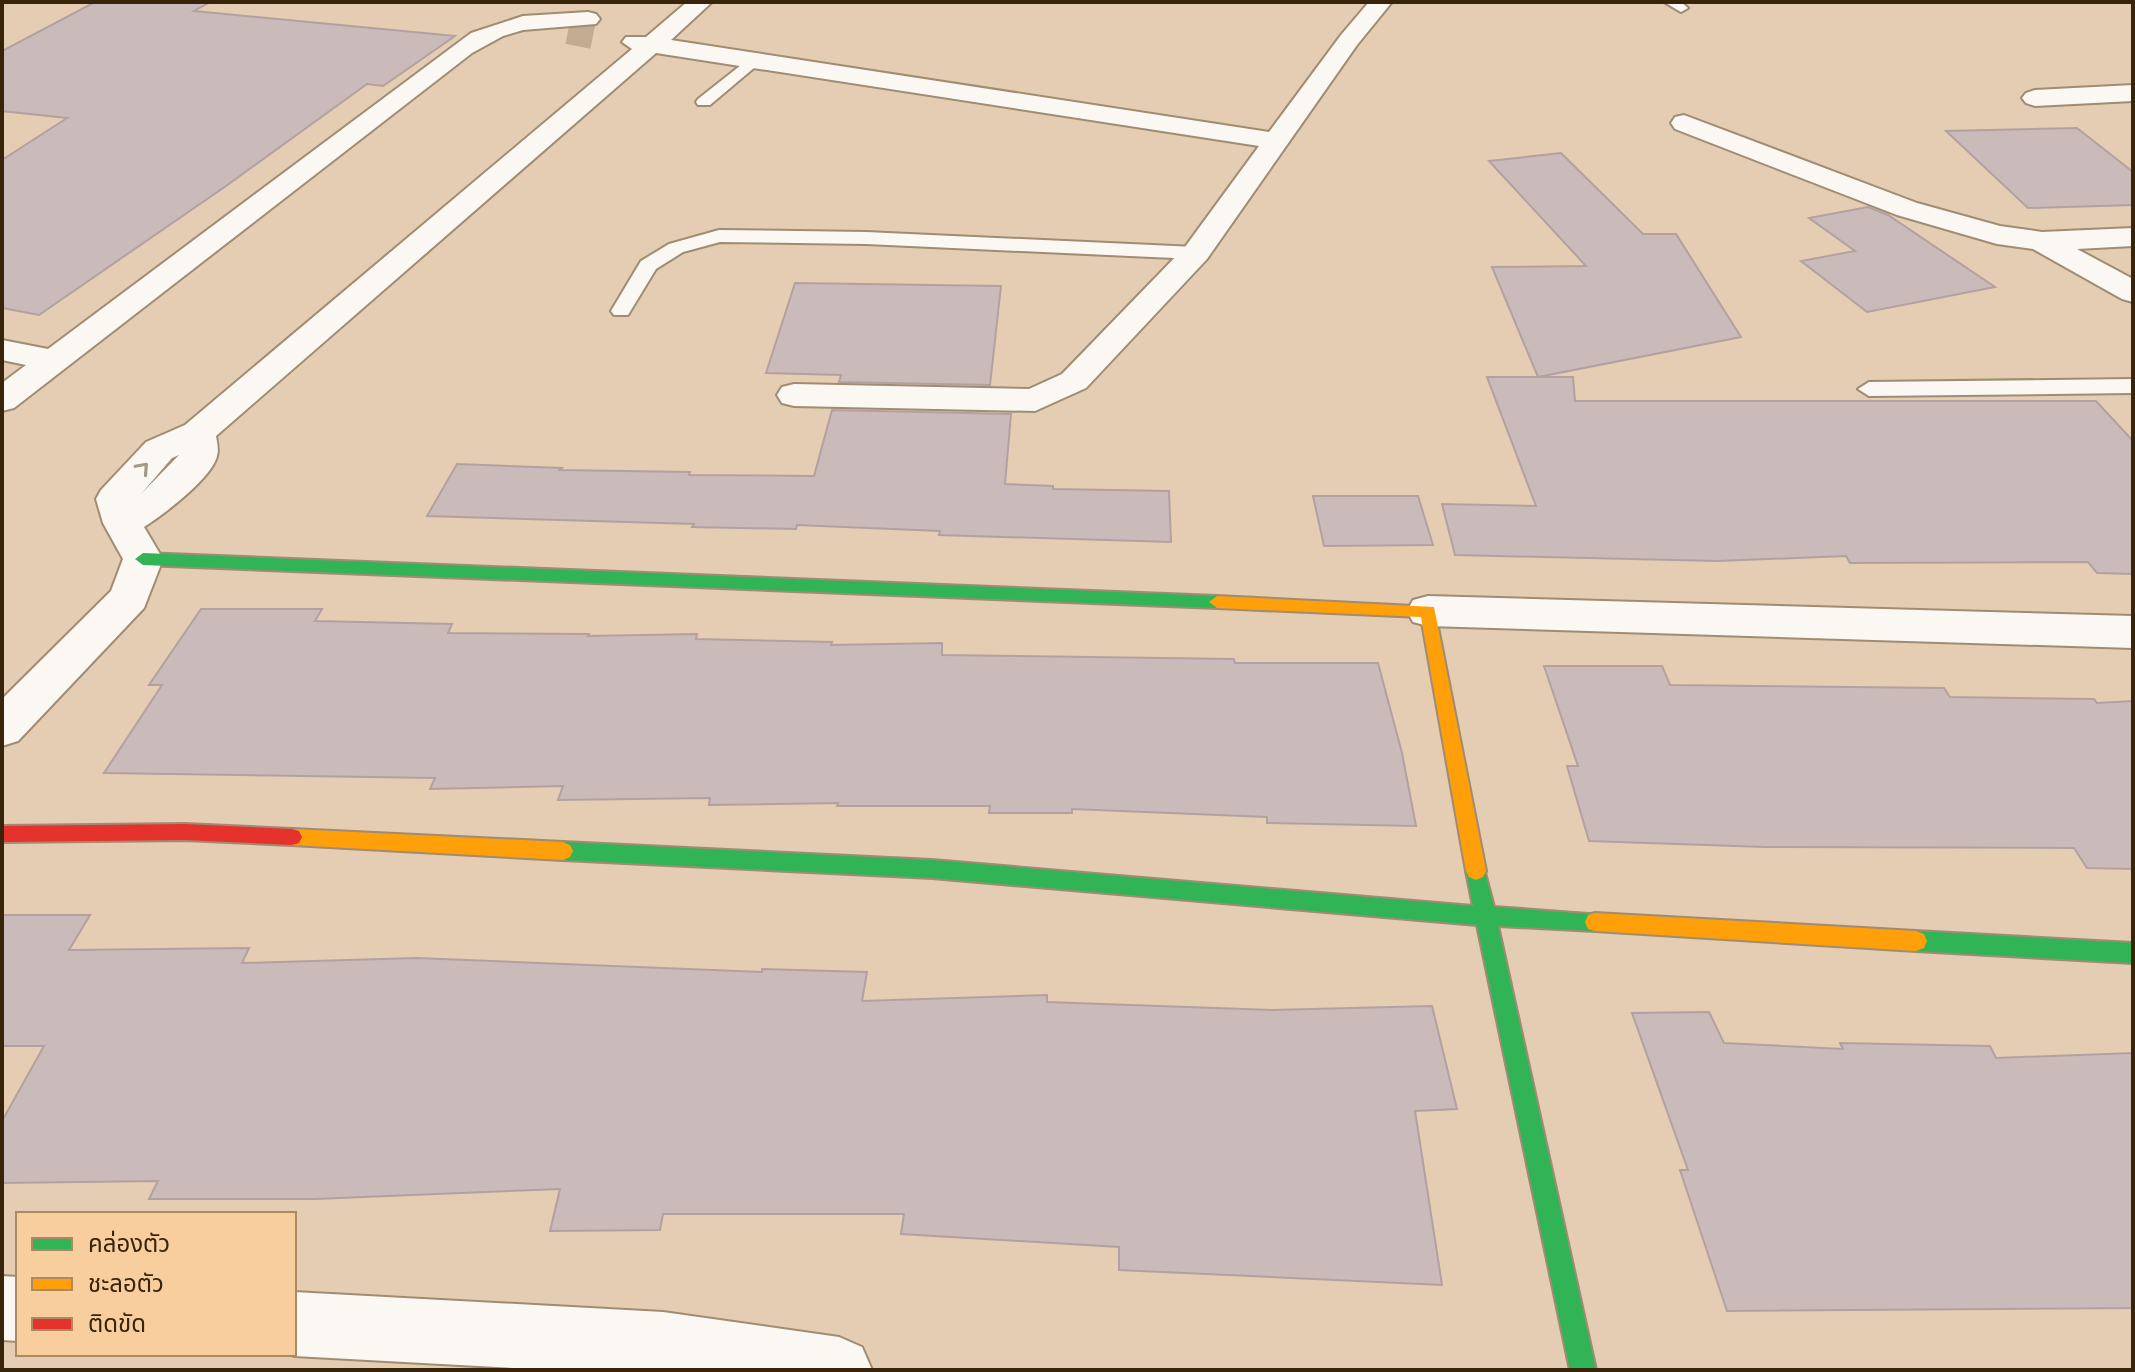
<svg xmlns="http://www.w3.org/2000/svg" width="2135" height="1372" font-family="'PT Sans','Noto Sans Thai',sans-serif">
	<style>
		.building { fill: #cbbaba; stroke: #b2a1a0; stroke-width: 2 }
		.lines { fill: none; stroke-linecap: round; stroke-linejoin: round }
		.street-tunnel { stroke: #c2ab90; stroke-width: 26; stroke-dasharray: 26 13; stroke-linecap: butt }
		.lane-casing { stroke: #9f8c73; stroke-width: 4 }
		.street-casing { stroke: #9f8c73; stroke-width: 4 }
		.fast-casing { stroke: #9f8c73; stroke-width: 4 }
		.slow-casing { stroke: #9f8c73; stroke-width: 4 }
		.jam-casing { stroke: #9f8c73; stroke-width: 4 }
		.lane { fill: #fbf8f3; fill-rule: evenodd }
		.street { fill: #fbf8f3; fill-rule: evenodd }
		.fast { fill: #30b455; fill-rule: evenodd }
		.slow { fill: #ff9f0a; fill-rule: evenodd }
		.jam { fill: #e5322d; fill-rule: evenodd }
		.oneway { stroke: #a3998a }
	</style>
	<rect width="100%" height="100%" fill="#e4cdb2"/>
	<path class="building" d="M 95,2 L 210,2 L 194,11 L 455,36 L 383,86 L 367,84 L 226,186 L 39,315 L 2,308 L 2,160 L 67,118 L 2,111 L 2,51 Z
		M 2077,128 L 2133,172 L 2133,205 L 2028,208 L 1946,131 Z
		M 1561,153 L 1643,234 L 1676,234 L 1741,337 L 1538,377 L 1492,267 L 1586,266 L 1489,161 Z
		M 1868,207 L 1888,215 L 1995,287 L 1867,312 L 1801,261 L 1855,251 L 1809,218 Z
		M 795,283 L 1001,286 L 990,385 L 839,382 L 841,375 L 766,373 Z
		M 1487,377 L 1573,377 L 1575,401 L 2096,401 L 2133,441 L 2133,574 L 2097,573 L 2088,562 L 1850,563 L 1846,556 L 1717,561 L 1455,555 L 1442,504 L 1536,506 Z
		M 832,410 L 1011,414 L 1005,484 L 1053,486 L 1053,489 L 1169,491 L 1171,542 L 939,535 L 940,531 L 797,525 L 796,529 L 692,527 L 694,524 L 427,516 L 457,464 L 562,468 L 560,470 L 690,472 L 689,475 L 814,476 Z
		M 1313,496 L 1418,496 L 1433,545 L 1324,546 Z
		M 201,609 L 322,609 L 315,621 L 452,624 L 448,633 L 589,634 L 588,636 L 697,634 L 696,639 L 832,642 L 831,645 L 942,643 L 942,655 L 1234,659 L 1235,663 L 1378,663 L 1402,753 L 1416,826 L 1267,823 L 1267,817 L 1072,809 L 1072,813 L 989,813 L 990,806 L 837,806 L 838,803 L 709,805 L 710,798 L 558,800 L 563,786 L 430,789 L 435,778 L 104,773 L 162,685 L 149,685 Z
		M 1544,666 L 1662,666 L 1670,685 L 1944,688 L 1950,697 L 2094,699 L 2097,703 L 2133,701 L 2133,869 L 2087,868 L 2074,848 L 1765,847 L 1589,841 L 1567,766 L 1578,766 Z
		M 2,915 L 90,915 L 69,950 L 249,948 L 242,963 L 417,958 L 762,972 L 762,969 L 867,972 L 862,1001 L 1047,995 L 1047,1002 L 1272,1010 L 1432,1006 L 1457,1109 L 1415,1111 L 1442,1285 L 1119,1270 L 1119,1247 L 901,1234 L 904,1214 L 663,1214 L 660,1230 L 550,1231 L 560,1189 L 315,1199 L 149,1199 L 158,1181 L 2,1183 L 2,1121 L 44,1046 L 2,1046 Z
		M 1709,1012 L 1724,1043 L 1843,1049 L 1840,1043 L 1990,1046 L 1996,1058 L 2133,1053 L 2133,1308 L 1727,1311 L 1680,1170 L 1688,1170 L 1632,1013 Z"/>
	<g class="lines">
		<path class="street-tunnel" d="M 568,31 L 593,36"/>
		<g class="lane-casing">
			<path id="lane" d="M 1664,2 L 1681,2 L 1688,8 L 1681,12 Z
				M 755,54 L 761,56 L 761,62 L 710,105 L 698,105 L 696,102 L 698,99 Z
				M 719,230 L 866,232 L 1196,247 L 1206,253 L 1196,259 L 866,244 L 720,242 L 683,252 L 656,269 L 628,315 L 614,315 L 611,311 L 641,261 L 669,244 Z
				M 2133,379 L 2133,393 L 1869,396 L 1858,389 L 1869,382 Z"/>
		</g>
		<g class="street-casing">
			<path id="street" d="M 687,2 L 712,2 L 671,40 L 1269,132 L 1341,35 L 1369,2 L 1392,2 L 1357,45 L 1207,259 L 1086,388 L 1035,411 L 794,406 L 782,403 L 777,395 L 782,387 L 794,384 L 1029,389 L 1062,374 L 1185,247 L 1259,146 L 656,53 L 216,436 C 217,442 219,450 217,456 C 212,478 163,515 144,527 L 163,559 L 144,608 L 18,741 L 2,746 L 2,699 L 111,591 L 123,559 L 103,523 L 96,499 L 101,490 L 146,442 L 185,425 L 632,49 L 622,42 L 626,37 L 646,37 ZM 179,455 L 141,494 L 172,458 Z
				M 588,12 L 596,14 L 600,19 L 596,24 L 523,30 L 503,36 L 472,53 L 14,408 L 2,411 L 2,383 L 26,365 L 2,360 L 2,340 L 48,349 L 471,33 L 523,16 Z
				M 2133,85 L 2133,101 L 2035,106 L 2026,103 L 2022,98 L 2026,93 L 2035,90 Z
				M 1684,115 L 1917,203 L 2000,226 L 2042,232 L 2133,228 L 2133,246 L 2077,249 L 2133,279 L 2133,302 L 2122,299 L 2033,249 L 1997,244 L 1897,215 L 1675,129 L 1671,123 L 1675,117 Z
				M 1428,596 L 2133,616 L 2133,648 L 1428,626 L 1413,622 L 1407,611 L 1413,600 Z
				M 2,1276 L 18,1277 L 18,1341 L 2,1340 Z
				M 294,1292 L 663,1312 L 839,1337 L 862,1347 L 872,1370 L 550,1370 L 294,1356 L 289,1354 L 294,1354 Z"/>
		</g>
		<g class="fast-casing">
			<path id="fast" d="M 143,553 L 1217,596 L 1225,602 L 1217,608 L 143,565 L 135,559 Z
				M 563,842 L 932,860 L 1473,906 L 1466,871 L 1469,865 L 1476,862 L 1483,865 L 1494,907 L 1602,915 L 1605,922 L 1602,929 L 1595,931 L 1498,926 L 1596,1370 L 1570,1370 L 1477,925 L 932,878 L 563,860 L 556,857 L 553,851 L 556,845 Z
				M 1916,931 L 2133,943 L 2133,963 L 1916,951 L 1908,948 L 1905,941 L 1908,934 Z"/>
		</g>
		<g class="slow-casing">
			<path id="slow" d="M 1217,596 L 1434,607 L 1486,871 L 1483,877 L 1476,880 L 1469,877 L 1466,871 L 1421,617 L 1217,608 L 1209,602 Z
				M 292,829 L 563,842 L 570,845 L 573,851 L 570,857 L 563,860 L 292,845 L 285,843 L 282,837 L 285,831 Z
				M 1595,913 L 1916,931 L 1924,934 L 1927,941 L 1924,948 L 1916,951 L 1595,931 L 1588,929 L 1585,922 L 1588,915 Z"/>
		</g>
		<g class="jam-casing">
			<path id="jam" d="M 185,824 L 292,829 L 299,831 L 302,837 L 299,843 L 292,845 L 185,840 L 2,842 L 2,826 Z"/>
		</g>
		<use href="#lane" class="lane"/>
		<use href="#street" class="street"/>
		<use href="#fast" class="fast"/>
		<use href="#slow" class="slow"/>
		<use href="#jam" class="jam"/>
	</g>
	<defs><path id="oneway-chevron" d="M-2-3.5L2.5 0L-2 3.5" fill="none" stroke-width="1.6" stroke-linecap="round" stroke-linejoin="round" transform="scale(2)"/></defs>
	<use class="oneway" href="#oneway-chevron" transform="translate(143 468) rotate(-48)"/>
	<rect width="2135" height="1372" fill="none" stroke="#38240a" stroke-width="8"/>
	<rect x="16" y="1212" width="280" height="144" fill="#f8ce9e" stroke="#ab8a63" stroke-width="2"/>
	<rect x="32" y="1238" width="40" height="12" fill="#30b455" stroke="#ab8a63" stroke-width="2"/>
	<text x="88" y="1252" font-size="24" fill="#38240a">คล่องตัว</text>
	<rect x="32" y="1278" width="40" height="12" fill="#ff9f0a" stroke="#ab8a63" stroke-width="2"/>
	<text x="88" y="1292" font-size="24" fill="#38240a">ชะลอตัว</text>
	<rect x="32" y="1318" width="40" height="12" fill="#e5322d" stroke="#ab8a63" stroke-width="2"/>
	<text x="88" y="1332" font-size="24" fill="#38240a">ติดขัด</text>
</svg>
